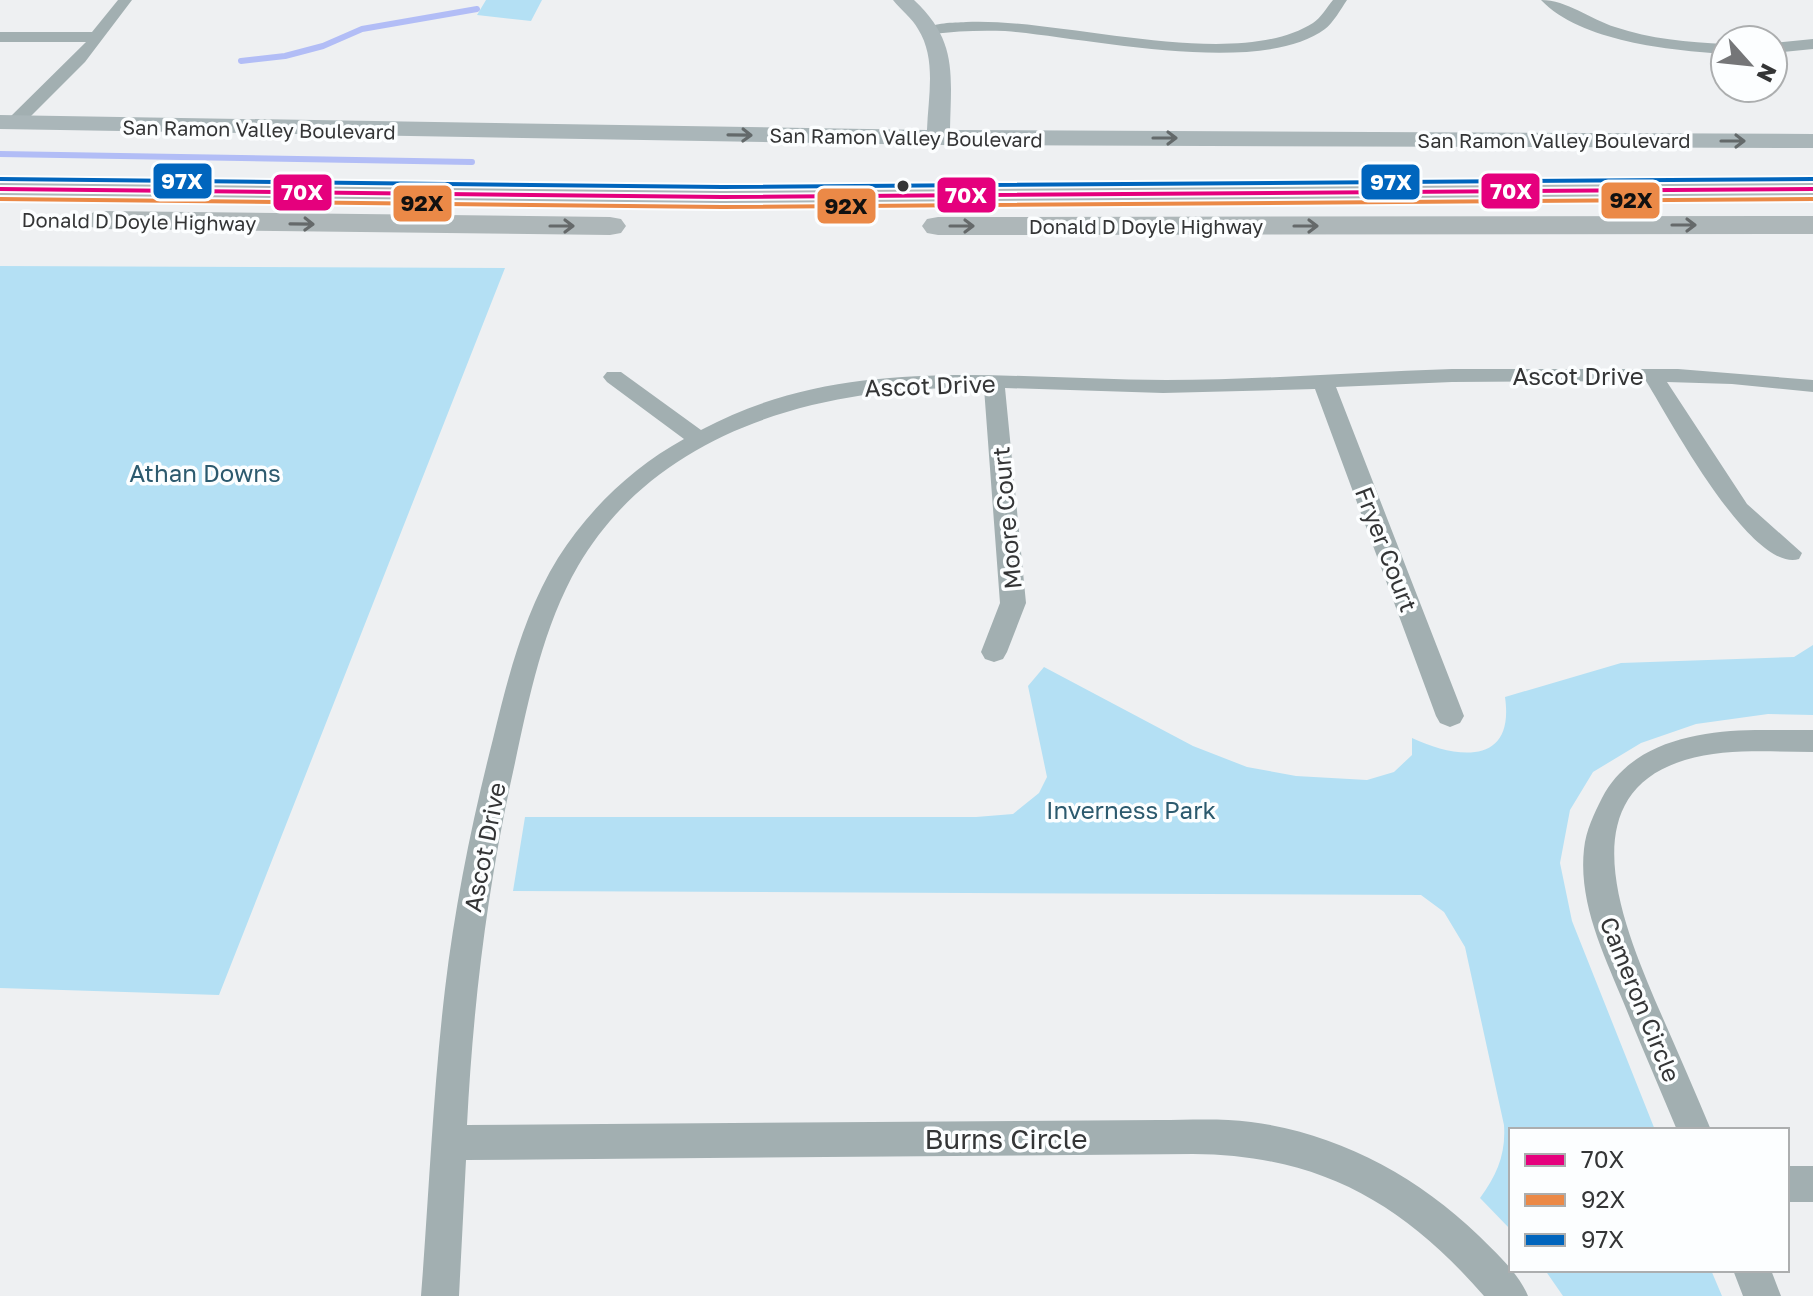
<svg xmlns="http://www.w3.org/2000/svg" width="1813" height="1296" font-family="'Golos Text',sans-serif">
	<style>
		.green { fill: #b4e0f4 }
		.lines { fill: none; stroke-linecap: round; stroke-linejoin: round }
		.stream { stroke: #b2bdf6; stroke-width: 6 }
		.street { fill: #a2afb1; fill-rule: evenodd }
		.secondary { fill: #aab6b9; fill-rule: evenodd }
		.highway { fill: #aeb7b9; fill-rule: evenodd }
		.bus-1-casing { stroke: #fcfeff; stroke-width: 8 }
		.bus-2-casing { stroke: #fcfeff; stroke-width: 8 }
		.bus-3-casing { stroke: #fcfeff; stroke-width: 8 }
		.bus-1 { stroke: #e5007d; stroke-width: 4 }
		.bus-2 { stroke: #eb8947; stroke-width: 4 }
		.bus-3 { stroke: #0065bd; stroke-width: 4 }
		.oneway { stroke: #63696a }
		.oneway2 { stroke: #65696a }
		.bus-dot { fill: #343536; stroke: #fcfeff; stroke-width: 3 }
		.labels { text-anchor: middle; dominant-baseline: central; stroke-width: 7; stroke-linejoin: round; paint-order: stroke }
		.far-street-label { font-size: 20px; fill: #343536; stroke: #fcfeff }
		.street-label { font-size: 24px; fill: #343536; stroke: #fcfeff }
		.park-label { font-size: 24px; fill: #2c5a6e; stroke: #fcfeff }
		.near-street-label { font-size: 28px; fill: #343536; stroke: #fcfeff }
		.line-badge { stroke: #fcfeff; stroke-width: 3 }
		.badge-label { font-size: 22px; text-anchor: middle; font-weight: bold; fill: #fff }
		.pale-badge-label { font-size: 22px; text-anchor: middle; font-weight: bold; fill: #111 }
	</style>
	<rect width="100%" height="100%" fill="#eef0f2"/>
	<path class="green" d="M 486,0 L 542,0 L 531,21 L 477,15 Z
		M 0,266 L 505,268 L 219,995 L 0,988 Z
		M 1813,645 L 1813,715 L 1768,714 L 1696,724 L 1641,743 L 1593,772 L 1570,810 L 1560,863 L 1572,921 L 1655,1130 L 1511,1130 L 1511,1230 L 1480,1198 C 1497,1175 1506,1154 1504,1125 L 1465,947 L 1444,912 L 1421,895 L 513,891 L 525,817 L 976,817 L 1013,814 L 1039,793 L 1047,777 L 1028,686 L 1044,667 L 1193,746 L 1247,767 L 1296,776 L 1367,780 L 1394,772 L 1412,755 L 1412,738 C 1457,759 1515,766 1505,697 L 1621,663 L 1794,657 Z
		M 1545,1270 L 1711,1270 L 1722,1296 L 1563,1296 Z"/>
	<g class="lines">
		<path class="stream" d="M 241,61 L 285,56 L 323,46 L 362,29 L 477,9
			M 0,154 L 472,162"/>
		<path class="street" d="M 118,0 L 132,0 L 85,62 L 20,127 L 8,127 L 6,123 L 8,119 L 86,42 L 0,42 L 0,32 L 92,32 Z
			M 1333,0 L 1347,0 C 1341,9 1333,23 1325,29 C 1259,78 1084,37 1005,31 C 981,30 956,31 932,34 L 925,30 C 934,22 953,23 966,22 C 1059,17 1234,73 1313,23 C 1321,18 1327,7 1333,0 Z
			M 1541,0 C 1567,0 1590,19 1615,27 C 1650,39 1688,42 1725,44 L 1725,54 C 1670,50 1581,42 1541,0 Z
			M 1813,39 L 1813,49 L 1773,53 L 1773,43 Z
			M 1452,369 L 1678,369 L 1813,380 L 1813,392 L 1732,384 L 1667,382 L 1747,504 L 1802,553 L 1799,559 C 1751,573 1669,418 1646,381 L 1452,382 L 1336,387 L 1464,716 L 1460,723 L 1450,727 L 1440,723 L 1436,716 L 1315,389 L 1163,393 L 1005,388 L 1026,603 L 1007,652 L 1003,659 L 994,662 L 985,659 L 981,652 L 1000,603 L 984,388 C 832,385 661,424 578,566 C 542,628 528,703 513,772 C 487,889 473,1006 467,1125 L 1159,1120 C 1189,1120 1221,1118 1251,1122 C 1336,1133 1416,1175 1478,1235 C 1496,1253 1518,1272 1528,1296 L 1484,1296 C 1402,1202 1319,1155 1193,1154 L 466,1160 L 459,1296 L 421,1296 C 429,1194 433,1091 445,989 C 455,905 472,821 493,739 C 508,677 524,613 558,558 C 589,509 633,467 684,439 L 607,382 L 603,377 L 607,372 L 621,372 L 701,430 C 845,352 1010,380 1166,380 C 1262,380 1356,372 1452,369 Z
			M 1755,730 L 1813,730 L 1813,752 C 1771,752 1726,748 1685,760 C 1566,796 1626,931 1658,1007 C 1676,1048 1694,1089 1711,1130 L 1677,1130 C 1660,1089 1642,1048 1625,1006 C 1605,957 1578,904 1584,849 C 1586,830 1594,814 1602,798 C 1631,742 1698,731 1755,730 Z
			M 1787,1166 L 1813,1166 L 1813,1202 L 1787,1202 Z
			M 1733,1270 L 1771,1270 L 1781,1296 L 1743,1296 Z"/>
		<path class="secondary" d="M 893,0 L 914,0 C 958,41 951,75 950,130 L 1813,134 L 1813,148 L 938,145 L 0,129 L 0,115 L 927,130 C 928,97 937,59 918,29 C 912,18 901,10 893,0 Z"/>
		<path class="highway" d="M 0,180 L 722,188 L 1813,180 L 1813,198 L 722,206 L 0,198 Z
			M 102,211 L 610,217 L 621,219 L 626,226 L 621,233 L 610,235 L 102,229 L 91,227 L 87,220 L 91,213 Z
			M 1813,216 L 1813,234 L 938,235 L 927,233 L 922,226 L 927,219 L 938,217 Z"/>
		<g class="bus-1-casing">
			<path id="bus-1" d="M 0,189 L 722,197 L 1813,189"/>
		</g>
		<g class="bus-2-casing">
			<path id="bus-2" d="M 0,199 L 722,207 L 1813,199"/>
		</g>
		<g class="bus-3-casing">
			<path id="bus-3" d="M 0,179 L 722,187 L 1813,179"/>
		</g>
		<use href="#bus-1" class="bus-1"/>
		<use href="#bus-2" class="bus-2"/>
		<use href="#bus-3" class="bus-3"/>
	</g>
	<defs><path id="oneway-shaft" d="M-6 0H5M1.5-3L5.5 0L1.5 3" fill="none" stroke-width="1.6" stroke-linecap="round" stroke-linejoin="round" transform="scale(2)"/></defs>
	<g class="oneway">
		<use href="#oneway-shaft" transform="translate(740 135) rotate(1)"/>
		<use href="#oneway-shaft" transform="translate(1165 138)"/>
		<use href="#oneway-shaft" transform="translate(1733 141)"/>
	</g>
	<g class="oneway2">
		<use href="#oneway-shaft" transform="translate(302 224) rotate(1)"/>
		<use href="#oneway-shaft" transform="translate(1684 225)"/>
		<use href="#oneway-shaft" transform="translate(562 226)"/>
		<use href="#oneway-shaft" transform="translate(962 226)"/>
		<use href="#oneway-shaft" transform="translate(1306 226)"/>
	</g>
	<circle class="bus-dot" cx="903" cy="186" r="7"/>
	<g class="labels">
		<g class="far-street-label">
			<text transform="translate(259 129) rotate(1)">San Ramon Valley Boulevard</text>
			<text transform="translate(906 137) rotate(1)">San Ramon Valley Boulevard</text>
			<text x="1554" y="140">San Ramon Valley Boulevard</text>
			<text transform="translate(139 221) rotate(1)">Donald D Doyle Highway</text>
			<text x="1146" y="226">Donald D Doyle Highway</text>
		</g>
		<g class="street-label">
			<text x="1578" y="375">Ascot Drive</text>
			<text transform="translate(930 385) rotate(-2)">Ascot Drive</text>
			<text transform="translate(1006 518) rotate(-95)">Moore Court</text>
			<text transform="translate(1387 549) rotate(69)">Fryer Court</text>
			<text transform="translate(484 847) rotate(-79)">Ascot Drive</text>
			<text transform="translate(1641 999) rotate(68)">Cameron Circle</text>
		</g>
		<g class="park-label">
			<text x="205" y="472">Athan Downs</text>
			<text x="1131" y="809">Inverness Park</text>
		</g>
		<g class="near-street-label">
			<text x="1006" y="1138">Burns Circle</text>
		</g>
	</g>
	<g class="line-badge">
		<rect x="152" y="162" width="61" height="38" rx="8" fill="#0065bd"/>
		<rect x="1360" y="163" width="61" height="38" rx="8" fill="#0065bd"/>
		<rect x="1480" y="172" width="61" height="38" rx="8" fill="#e5007d"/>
		<rect x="272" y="173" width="61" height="39" rx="8" fill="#e5007d"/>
		<rect x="936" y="176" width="61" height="38" rx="8" fill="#e5007d"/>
		<rect x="1600" y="181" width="61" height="39" rx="8" fill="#eb8947"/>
		<rect x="392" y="184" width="61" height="39" rx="8" fill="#eb8947"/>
		<rect x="816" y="187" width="61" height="38" rx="8" fill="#eb8947"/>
	</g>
	<g class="badge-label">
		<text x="182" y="189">97X</text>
		<text x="1391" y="190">97X</text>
		<text x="1511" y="199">70X</text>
		<text x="302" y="200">70X</text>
		<text x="966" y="203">70X</text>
	</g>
	<g class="pale-badge-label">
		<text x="1631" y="208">92X</text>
		<text x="422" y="211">92X</text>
		<text x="846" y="214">92X</text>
	</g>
	<rect x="1509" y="1128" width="280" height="144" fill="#fcfeff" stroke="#acaeaf" stroke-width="2"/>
	<rect x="1525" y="1154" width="40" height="12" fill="#e5007d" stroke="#acaeaf" stroke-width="2"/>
	<text x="1581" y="1168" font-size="24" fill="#343536">70X</text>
	<rect x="1525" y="1194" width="40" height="12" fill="#eb8947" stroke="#acaeaf" stroke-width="2"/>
	<text x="1581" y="1208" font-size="24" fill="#343536">92X</text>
	<rect x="1525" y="1234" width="40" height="12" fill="#0065bd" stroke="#acaeaf" stroke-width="2"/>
	<text x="1581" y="1248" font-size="24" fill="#343536">97X</text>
	<g transform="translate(1749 64) rotate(117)"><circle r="38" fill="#fcfeff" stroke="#acaeaf" stroke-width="2"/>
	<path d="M0-6L14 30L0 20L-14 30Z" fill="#757678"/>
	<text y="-12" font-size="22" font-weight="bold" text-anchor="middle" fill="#343536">N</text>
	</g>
</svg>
